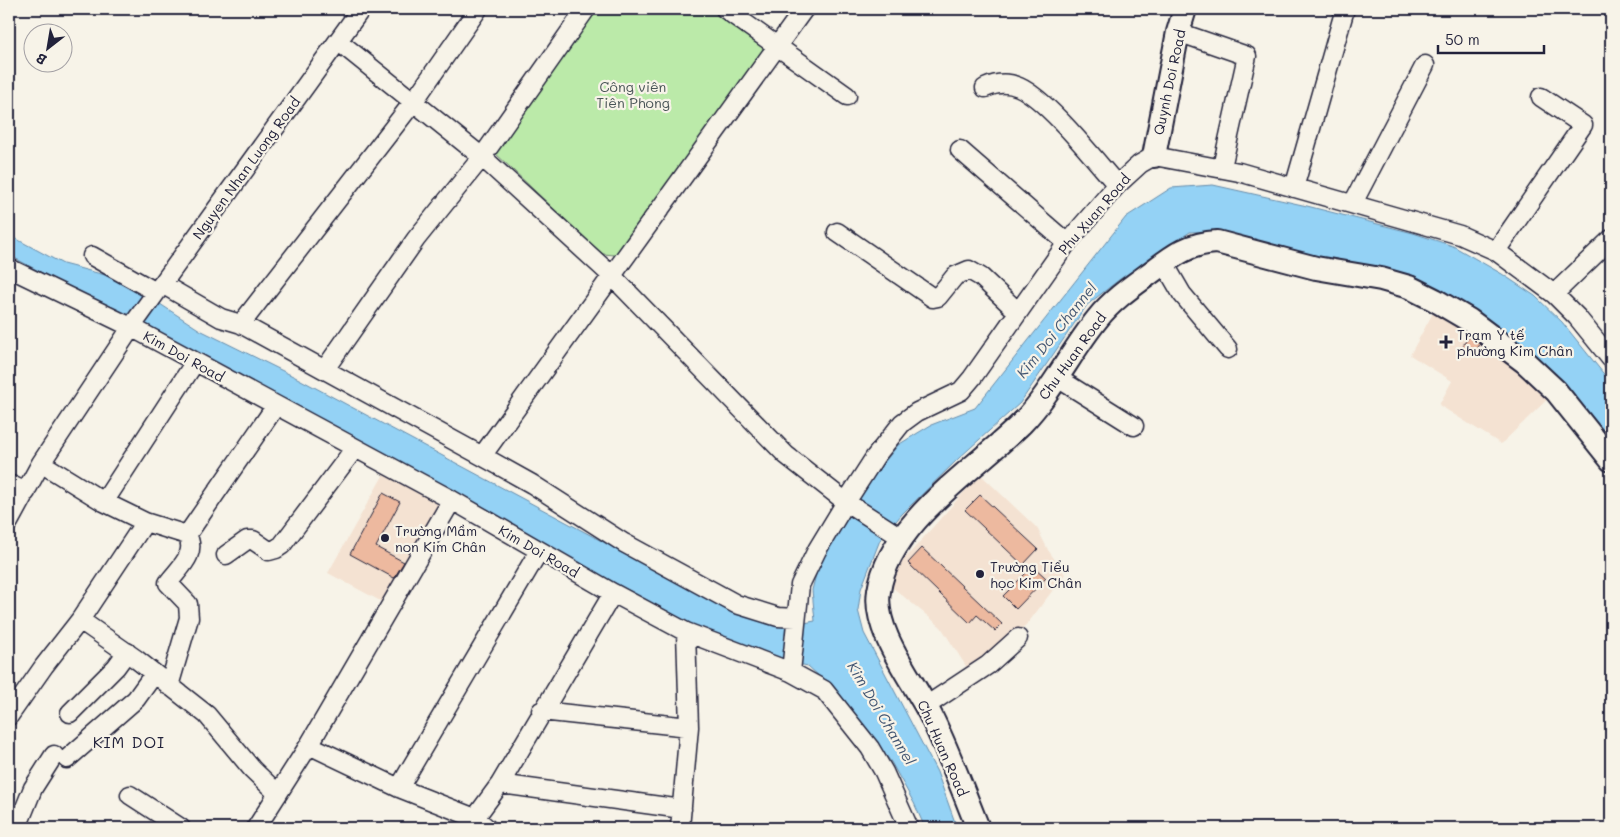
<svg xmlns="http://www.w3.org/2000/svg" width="1620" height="837" font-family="Mali,sans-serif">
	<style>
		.built { fill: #f4e2d2 }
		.green { fill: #bbeaa9; stroke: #6e8672 }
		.water { fill: #94d2f5; stroke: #668cab }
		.building { fill: #edb99f; stroke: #22223b }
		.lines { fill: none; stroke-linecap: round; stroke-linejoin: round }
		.minor-casing { stroke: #22223b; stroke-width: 21 }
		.major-casing { stroke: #22223b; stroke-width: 26 }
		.minor { stroke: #f7f3e8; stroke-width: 18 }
		.major { stroke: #f7f3e8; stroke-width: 22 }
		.poi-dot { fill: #22223b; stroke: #f7f3e8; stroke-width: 2 }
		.labels { text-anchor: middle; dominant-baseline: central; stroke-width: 4.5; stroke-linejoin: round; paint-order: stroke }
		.street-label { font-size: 14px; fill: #22223b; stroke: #f7f3e8 }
		.park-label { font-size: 14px; fill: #485456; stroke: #f7f3e8 }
		.poi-label { font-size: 14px; fill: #22223b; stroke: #f7f3e8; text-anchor: start }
		.water-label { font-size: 15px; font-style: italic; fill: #445773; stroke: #f7f3e8 }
		.quarter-label { font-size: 16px; letter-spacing: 1px; fill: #22223b; stroke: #f7f3e8 }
	</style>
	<rect width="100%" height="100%" fill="#f7f3e8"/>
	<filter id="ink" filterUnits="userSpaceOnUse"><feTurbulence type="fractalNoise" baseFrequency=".02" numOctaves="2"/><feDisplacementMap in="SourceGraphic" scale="10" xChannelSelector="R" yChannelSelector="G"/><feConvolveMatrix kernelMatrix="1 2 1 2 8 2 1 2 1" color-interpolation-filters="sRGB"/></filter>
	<g filter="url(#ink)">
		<path class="built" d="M 1439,302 L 1556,391 L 1501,444 L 1439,405 L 1452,381 L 1410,355 Z
			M 384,474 L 441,503 L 386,604 L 328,573 Z
			M 980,474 L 1037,528 L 1048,550 L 1065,574 L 1028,623 L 971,674 L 941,627 L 892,587 L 901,563 Z"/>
		<path class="green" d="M 592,9 L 715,9 L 754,36 L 765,47 L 764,55 L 615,255 L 603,254 L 597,250 L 493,151 Z"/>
		<path class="water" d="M 1213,185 L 1307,206 L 1413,233 L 1453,246 L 1502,274 L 1535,296 L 1562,322 L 1611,383 L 1611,447 L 1532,359 L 1337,262 L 1212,231 L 1190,232 L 1120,279 L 1087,305 L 1020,403 L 959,458 L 902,514 L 880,540 L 861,589 L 858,610 L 864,633 L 937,772 L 957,828 L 925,828 L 914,803 L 891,762 L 842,697 L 808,666 L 777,660 L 695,626 L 9,255 L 9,235 L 63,264 L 105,275 L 160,304 L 200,330 L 299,379 L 693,590 L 788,626 L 815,621 L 812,590 L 822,552 L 863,489 L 898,445 L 931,425 L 975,408 L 1126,217 L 1171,188 Z"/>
		<path class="building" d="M 1469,336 L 1480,344 L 1475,354 L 1462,347 Z
			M 383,493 L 400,502 L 376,547 L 404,562 L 394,578 L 350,554 Z
			M 980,495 L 1038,549 L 1023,565 L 965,510 Z
			M 922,548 L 1002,624 L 995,631 L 977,615 L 970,623 L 908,563 Z
			M 1033,566 L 1046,578 L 1016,609 L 1003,596 Z"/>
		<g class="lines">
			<g class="minor-casing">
				<path id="minor" d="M 725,9 L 847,96
					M 1178,32 L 1247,56 L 1222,167
					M 338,41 L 482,157 L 611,275 L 786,455 L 846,502 L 902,538
					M 985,88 C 996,83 1008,82 1019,87 C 1048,100 1095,160 1117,185
					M 960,150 L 1067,243
					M 1294,188 L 1345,9
					M 1353,203 L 1425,65
					M 837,232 L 933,298 L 938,297 L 955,276 L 969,270 L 981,277 L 1018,312
					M 1496,251 L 1583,125 L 1541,97
					M 92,256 L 156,292
					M 1164,263 L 1182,294 L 1228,349
					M 9,268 L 131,327 L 452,500 L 613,593 L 686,632 L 791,672 L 824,690 L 870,748 L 884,772 L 909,828
					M 162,284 L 221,318 L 241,324 L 482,456 L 532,484 L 624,543 L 725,598 L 736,604 L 778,617 L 796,618
					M 1554,294 L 1611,239
					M 241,324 L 414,101 L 478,9
					M 325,369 L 416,239 L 482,157 L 586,9
					M 1056,377 L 1134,426
					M 275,407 L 187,535 L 145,522 L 104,502 L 41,463 L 137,319 L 361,9
					M 482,456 L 804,9
					M 9,484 L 26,492
					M 104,502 L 195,362
					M 9,522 L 41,463
					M 226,555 L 247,540 L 253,540 L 269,551 L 276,549 L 282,545 L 355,448
					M 80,620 L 136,659 L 207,715 L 252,769 L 278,794
					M 791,672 L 800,585 L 817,550 L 846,502 L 875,457 L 902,423 L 917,412 L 961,391 L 972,378 L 1067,243 L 1117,185 L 1140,164 L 1154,156 L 1239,172 L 1460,235 L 1496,251 L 1554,294 L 1577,317 L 1611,359
					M 169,686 L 189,618 L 188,604 L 168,583 C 179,568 198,554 187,535
					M 926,706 L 988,665 L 1018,638
					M 541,711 L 689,727
					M 70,713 L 116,667 L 127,652
					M 9,716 L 44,666 L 80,620 L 145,522
					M 309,745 L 399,788 L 475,818 L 487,828
					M 67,759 L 136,699 L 154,674
					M 500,784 L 682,809
					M 399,788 L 539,551
					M 130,795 L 181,828
					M 475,818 L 500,784 L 613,593
					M 18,825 L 33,788 L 54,755
					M 256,828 L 309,745 L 452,500
					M 680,828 L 689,727 L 686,632"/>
			</g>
			<g class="major-casing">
				<path id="major" d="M 1154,156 L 1178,32 L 1185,9
					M 978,828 C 963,791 949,752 931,716 C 914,681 872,631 879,591 C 889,522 976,469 1022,423 C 1052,392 1071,351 1098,318 C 1113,299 1134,285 1153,271 C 1174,255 1190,243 1217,242 L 1316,268 L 1381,279 L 1409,287 L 1435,300 L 1469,320 L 1525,362 L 1556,391 L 1611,460"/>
			</g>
			<use href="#minor" class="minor"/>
			<use href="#major" class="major"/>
		</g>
	</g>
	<g class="poi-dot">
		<path d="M1443.5 334.5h5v5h5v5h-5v5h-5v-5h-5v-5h5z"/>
		<circle cx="385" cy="538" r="5"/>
		<circle cx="980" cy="574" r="5"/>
	</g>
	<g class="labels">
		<g class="street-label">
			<text transform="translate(1169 82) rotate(-78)">Quynh Doi Road</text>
			<text transform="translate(246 168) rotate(-54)">Nguyen Nhan Luong Road</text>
			<text transform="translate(1094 214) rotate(-49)">Phu Xuan Road</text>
			<text transform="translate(184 356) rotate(29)">Kim Doi Road</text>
			<text transform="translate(1072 356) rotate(-54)">Chu Huan Road</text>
			<text transform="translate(539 551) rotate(30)">Kim Doi Road</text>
			<text transform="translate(943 748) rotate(66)">Chu Huan Road</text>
		</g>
		<g class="park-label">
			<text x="633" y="86">Công viên<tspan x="633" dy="16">Tiên Phong</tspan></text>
		</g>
		<g class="poi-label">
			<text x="1457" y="334">Trạm Y tế<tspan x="1457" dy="16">phường Kim Chân</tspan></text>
			<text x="395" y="530">Trường Mầm<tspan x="395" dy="16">non Kim Chân</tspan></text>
			<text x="990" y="566">Trường Tiểu<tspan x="990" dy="16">học Kim Chân</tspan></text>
		</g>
		<g class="water-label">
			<text transform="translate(1056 330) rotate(-51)">Kim Doi Channel</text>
			<text transform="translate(882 713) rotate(59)">Kim Doi Channel</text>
		</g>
		<g class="quarter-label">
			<text x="129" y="741">KIM DOI</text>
		</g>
	</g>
	<rect width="1620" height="837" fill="none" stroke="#f7f3e8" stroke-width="30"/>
	<rect x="15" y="15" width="1590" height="807" fill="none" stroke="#22223b" stroke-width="2" filter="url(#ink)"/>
	<g transform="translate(48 48) rotate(211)"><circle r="24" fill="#f7f3e8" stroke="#a29fa3"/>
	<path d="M0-4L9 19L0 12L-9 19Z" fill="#22223b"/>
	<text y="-8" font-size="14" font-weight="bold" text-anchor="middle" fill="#22223b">B</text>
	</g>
	<path d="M1438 45v8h106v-8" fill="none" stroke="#22223b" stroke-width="2.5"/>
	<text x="1445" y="45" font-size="15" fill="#22223b" stroke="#f7f3e8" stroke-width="4" paint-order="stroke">50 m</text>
</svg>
